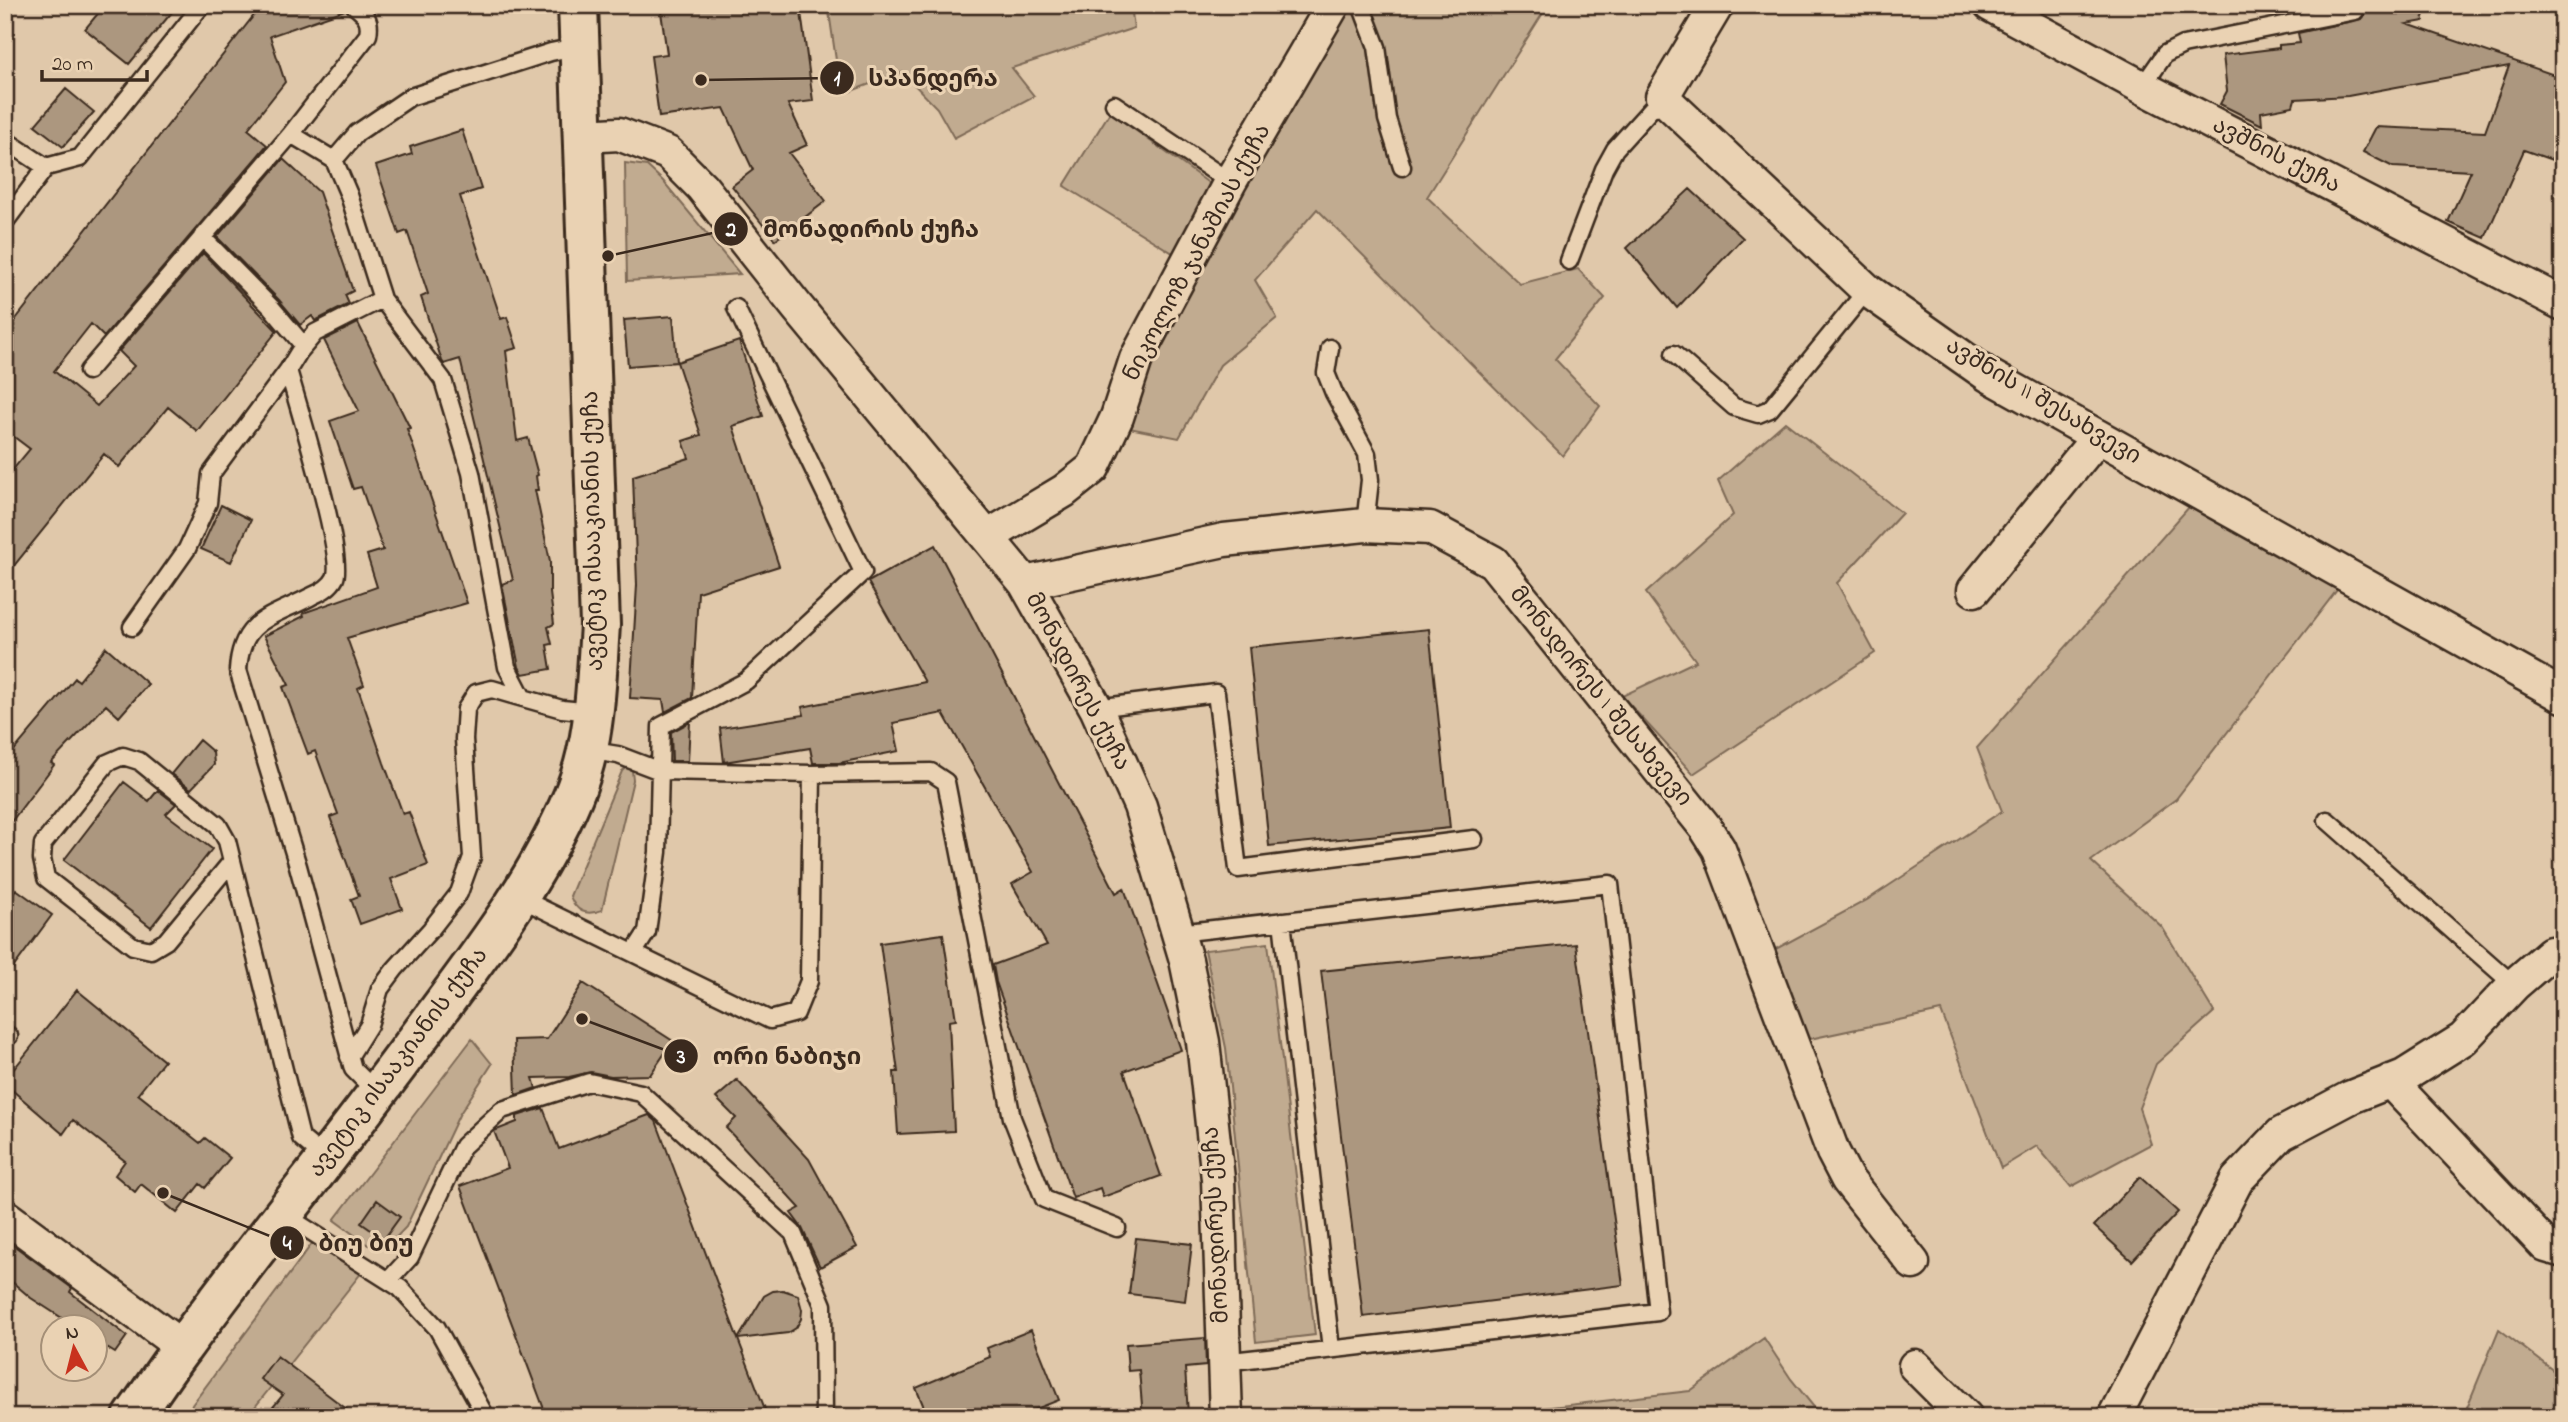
<svg xmlns="http://www.w3.org/2000/svg" width="2568" height="1422" font-family="'Indie Flower','Noto Sans Georgian',sans-serif">
	<style>
		.green { fill: #c1ab90; stroke: #7e6a57; stroke-width: 2 }
		.building { fill: #ac977f; stroke: #3b2a1e; stroke-width: 2 }
		.lines { fill: none; stroke-linecap: round; stroke-linejoin: round }
		.lane-casing { stroke: #3b2a1e; stroke-width: 21 }
		.street-casing { stroke: #3b2a1e; stroke-width: 37 }
		.secondary-casing { stroke: #3b2a1e; stroke-width: 44 }
		.lane { stroke: #ead2b3; stroke-width: 16 }
		.street { stroke: #ead2b3; stroke-width: 32 }
		.secondary { stroke: #ead2b3; stroke-width: 38 }
		.labels { text-anchor: middle; dominant-baseline: central; stroke-width: 6; stroke-linejoin: round; paint-order: stroke }
		.street-label { font-size: 23px; fill: #3b2a1e; stroke: #ead2b3 }
		.leader { fill: none; stroke: #3b2a1e; stroke-width: 2.5 }
		.callout-dot { fill: #3b2a1e; stroke: #ead2b3; stroke-width: 2.5 }
		.mark-label { font-size: 21px; text-anchor: middle; font-weight: bold; fill: #fff }
		.callout-label { font-size: 24px; text-anchor: middle; font-weight: bold; fill: #3b2a1e; stroke: #ead2b3; stroke-width: 6; stroke-linejoin: round; paint-order: stroke }
	</style>
	<rect width="100%" height="100%" fill="#e0c8aa"/>
	<filter id="ink" filterUnits="userSpaceOnUse"><feTurbulence type="fractalNoise" baseFrequency=".0143" numOctaves="2"/><feDisplacementMap in="SourceGraphic" scale="14" xChannelSelector="R" yChannelSelector="G"/><feConvolveMatrix kernelMatrix="1 2 1 2 8 2 1 2 1" color-interpolation-filters="sRGB"/></filter>
	<g filter="url(#ink)">
		<path class="green" d="M 828,5 L 1131,5 L 1134,28 L 1012,68 L 1034,96 L 954,138 L 937,108 L 902,72 L 841,95 Z
			M 1347,5 L 1548,5 L 1427,197 L 1520,284 L 1578,269 L 1605,298 L 1555,359 L 1600,406 L 1563,456 L 1317,209 L 1255,280 L 1277,318 L 1220,365 L 1179,438 L 1124,427 L 1150,359 L 1249,174 Z
			M 1110,112 L 1217,189 L 1181,258 L 1064,186 Z
			M 625,163 L 647,166 L 663,181 L 740,274 L 627,281 Z
			M 1785,422 L 1902,513 L 1837,583 L 1875,653 L 1693,774 L 1622,696 L 1696,661 L 1646,593 L 1733,515 L 1718,481 Z
			M 2189,507 L 2340,586 L 2176,799 L 2091,861 L 2162,927 L 2214,1012 L 2156,1064 L 2139,1108 L 2151,1144 L 2071,1187 L 2037,1146 L 2001,1168 L 1941,1011 L 1805,1040 L 1772,951 L 1867,900 L 2002,811 L 1977,748 Z
			M 628,766 L 632,770 L 633,780 L 602,910 C 586,916 576,912 570,896 L 622,771 Z
			M 1268,943 L 1315,1335 L 1256,1342 L 1226,1048 L 1205,950 Z
			M 472,1039 L 492,1064 L 459,1115 L 406,1227 L 388,1246 L 368,1245 L 334,1220 Z
			M 317,1237 L 362,1272 L 247,1417 L 183,1417 Z
			M 2499,1329 L 2563,1378 L 2563,1417 L 2463,1417 Z
			M 1764,1338 L 1791,1379 L 1822,1417 L 1463,1417 L 1690,1391 Z"/>
		<path class="building" d="M 105,5 L 178,5 L 129,64 L 85,29 Z
			M 262,5 L 345,5 L 345,10 L 270,36 L 285,82 L 248,129 L 267,145 L 104,337 L 91,324 L 54,371 L 97,406 L 134,366 L 119,351 L 203,253 L 277,331 L 197,431 L 168,407 L 119,467 L 104,454 L 5,577 L 5,479 L 30,449 L 5,430 L 5,333 Z
			M 660,5 L 800,5 L 813,101 L 788,104 L 807,145 L 789,153 L 826,201 L 775,240 L 732,186 L 753,170 L 724,108 L 659,117 L 651,56 L 667,54 Z
			M 2364,5 L 2422,5 L 2424,21 L 2407,24 L 2563,78 L 2563,128 L 2552,160 L 2524,150 L 2485,238 L 2448,222 L 2471,171 L 2393,167 L 2363,152 L 2376,127 L 2485,132 L 2509,66 L 2348,96 L 2295,99 L 2293,106 L 2261,112 L 2262,125 L 2220,104 L 2227,91 L 2223,55 L 2279,48 L 2279,45 L 2300,43 L 2298,33 L 2361,19 L 2365,14 Z
			M 66,89 L 94,112 L 63,147 L 35,125 Z
			M 462,130 L 481,189 L 460,196 L 501,319 L 507,317 L 517,348 L 506,351 L 517,441 L 528,438 L 538,475 L 536,476 L 538,490 L 535,490 L 550,561 L 550,593 L 554,624 L 548,627 L 552,644 L 547,645 L 551,669 L 523,674 L 519,667 L 502,584 L 513,580 L 460,359 L 444,364 L 442,361 L 421,297 L 428,294 L 407,231 L 399,234 L 376,166 L 412,154 L 410,147 Z
			M 283,159 L 319,192 L 353,291 L 345,295 L 349,304 L 315,321 L 312,316 L 300,325 L 279,300 L 217,237 Z
			M 1690,189 L 1743,238 L 1677,308 L 1627,248 Z
			M 673,316 L 677,362 L 628,366 L 624,320 Z
			M 358,323 L 410,428 L 407,429 L 467,603 L 347,638 L 364,685 L 358,688 L 384,763 L 403,814 L 409,812 L 428,865 L 391,879 L 402,909 L 360,924 L 351,899 L 359,896 L 330,817 L 338,814 L 315,751 L 308,754 L 283,687 L 289,685 L 264,636 L 304,616 L 303,613 L 377,587 L 367,555 L 383,550 L 361,487 L 353,489 L 330,421 L 359,411 L 324,340 Z
			M 739,341 L 763,416 L 733,426 L 779,566 L 698,592 L 692,698 L 665,712 L 663,700 L 630,698 L 637,585 L 633,476 L 689,458 L 683,441 L 701,435 L 677,362 Z
			M 221,505 L 251,520 L 231,562 L 201,549 Z
			M 935,545 L 1116,893 L 1124,888 L 1181,1050 L 1124,1071 L 1161,1176 L 1103,1197 L 1100,1188 L 1073,1198 L 996,982 L 993,965 L 1047,945 L 1012,884 L 1033,872 L 943,713 L 893,723 L 899,751 L 839,763 L 813,763 L 810,748 L 724,762 L 720,728 L 804,715 L 802,707 L 925,682 L 868,582 Z
			M 1429,629 L 1450,828 L 1269,846 L 1249,647 Z
			M 106,647 L 148,684 L 119,717 L 106,705 L 51,763 L 54,765 L 5,830 L 5,761 L 75,678 L 79,681 Z
			M 690,722 L 688,761 L 672,761 L 671,732 Z
			M 199,740 L 213,752 L 214,765 L 191,789 L 171,774 Z
			M 124,782 L 149,801 L 158,790 L 176,804 L 166,814 L 212,849 L 151,927 L 64,860 Z
			M 16,889 L 52,915 L 5,979 L 5,904 Z
			M 943,934 L 956,1020 L 949,1021 L 954,1131 L 898,1134 L 894,1072 L 898,1072 L 880,943 Z
			M 1576,944 L 1623,1285 L 1363,1317 L 1321,971 Z
			M 583,983 L 673,1041 L 650,1075 L 611,1076 L 591,1072 L 569,1077 L 533,1078 L 536,1088 L 516,1095 L 514,1040 L 547,1039 Z
			M 77,990 L 164,1061 L 138,1094 L 200,1143 L 205,1138 L 230,1158 L 205,1188 L 200,1184 L 177,1213 L 141,1184 L 135,1192 L 115,1175 L 125,1161 L 73,1120 L 63,1134 L 5,1084 L 5,1080 Z
			M 737,1080 L 809,1159 L 857,1247 L 820,1267 L 802,1228 L 791,1213 L 800,1208 L 726,1128 L 736,1118 L 716,1098 Z
			M 543,1108 L 559,1149 L 649,1115 L 656,1121 L 738,1339 L 764,1296 L 773,1291 L 783,1290 L 798,1295 L 802,1310 L 801,1319 L 796,1328 L 788,1333 L 738,1339 L 768,1417 L 547,1417 L 460,1186 L 508,1168 L 494,1131 L 517,1122 L 517,1116 Z
			M 2140,1177 L 2178,1212 L 2132,1261 L 2094,1226 Z
			M 377,1200 L 400,1217 L 384,1239 L 361,1223 Z
			M 1136,1238 L 1192,1244 L 1185,1301 L 1129,1294 Z
			M 5,1239 L 72,1288 L 70,1292 L 127,1336 L 115,1353 L 94,1340 L 94,1327 L 76,1327 L 31,1298 L 5,1276 Z
			M 1031,1330 L 1059,1400 L 1016,1417 L 928,1417 L 916,1388 L 990,1357 L 987,1348 Z
			M 1205,1338 L 1206,1366 L 1185,1368 L 1188,1414 L 1143,1417 L 1139,1370 L 1128,1371 L 1126,1344 Z
			M 277,1356 L 357,1417 L 265,1417 L 283,1395 L 260,1379 Z"/>
		<g class="lines">
			<g class="lane-casing">
				<path id="lane" d="M 1361,5 L 1377,47 L 1387,119 L 1402,167
					M 2142,87 L 2165,54 L 2183,45 L 2355,11
					M 1114,104 L 1230,182
					M 291,134 L 368,35 C 371,20 366,15 355,6
					M 5,140 L 46,167 L 80,158 L 202,5
					M 334,160 L 357,133 L 410,97 L 551,52 L 580,46
					M 5,222 L 46,167
					M 202,237 L 271,307 L 304,346
					M 1569,261 L 1604,169 L 1615,149 L 1662,97
					M 382,299 L 443,380 L 471,473 L 507,667 L 523,698 L 562,709 L 593,712
					M 1330,348 L 1326,373 L 1334,393 L 1367,454 L 1370,480 L 1365,525
					M 1674,354 L 1734,407 L 1758,414 L 1770,409 L 1867,290
					M 88,371 L 291,134 L 334,160 L 349,195 L 382,299 L 315,333 L 299,352 L 288,370 C 297,402 345,556 335,578 C 330,588 320,592 310,597 C 270,618 241,620 238,670 L 298,866 L 353,1069 L 377,1093
					M 132,627 L 187,549 L 208,503 L 211,474 L 288,370
					M 1096,708 L 1216,693 L 1238,869 L 1474,839
					M 587,750 L 618,755 L 660,771 L 812,774 L 931,772 L 946,782 L 1012,1118 L 1044,1199 L 1117,1228
					M 2327,820 L 2514,985
					M 232,861 L 166,941 L 151,950 L 133,946 L 46,878 L 42,859 L 43,844 L 107,763 L 123,756 L 139,761 L 218,825 L 227,841 L 301,1138 L 327,1160
					M 520,898 L 770,1020 L 796,1013 L 809,981 L 812,774
					M 1282,921 L 1331,1349
					M 1178,933 L 1610,884 L 1658,1312 L 1223,1362
					M 634,952 L 647,932 L 658,852 L 661,726 L 746,681 L 863,572 L 736,308
					M 5,1033 L 9,1036
					M 349,1057 L 369,1025 L 380,989 L 395,969 L 431,929 L 459,893 L 472,857 L 464,739 L 466,709 L 476,693 L 492,689 L 523,698
					M 285,1215 L 400,1288 L 437,1328 L 486,1417
					M 389,1280 L 410,1257 L 463,1146 L 502,1110 L 589,1082 L 641,1093 L 793,1233 L 823,1305 L 824,1417"/>
			</g>
			<g class="street-casing">
				<path id="street" d="M 1717,5 L 1662,97 L 1867,290 L 1988,375 L 2563,696
					M 1990,5 L 2142,87 L 2563,304
					M 584,136 L 619,134 L 668,153 L 702,187 L 797,307 L 1025,583 L 1096,708 L 1140,806 L 1186,960 L 1203,1042 L 1218,1179 L 1226,1417
					M 987,537 L 1064,491 L 1093,468 L 1117,417 L 1136,359 L 1230,182 L 1333,5
					M 1025,583 L 1224,540 L 1365,525 L 1430,528 L 1493,562 L 1705,827 L 1719,849 L 1833,1152 L 1847,1179 L 1913,1263
					M 1974,590 L 2098,437
					M 2390,1081 L 2546,1246 L 2563,1251
					M 5,1216 L 182,1347
					M 1915,1366 L 1966,1417
					M 2114,1417 L 2237,1180 L 2281,1134 L 2351,1097 L 2404,1076 L 2463,1039 L 2514,985 L 2551,953"/>
			</g>
			<g class="secondary-casing">
				<path id="secondary" d="M 133,1417 C 150,1394 165,1370 182,1348 C 255,1248 333,1153 407,1053 C 467,971 533,891 573,796 C 596,742 596,683 600,625 L 578,5"/>
			</g>
			<use href="#lane" class="lane"/>
			<use href="#street" class="street"/>
			<use href="#secondary" class="secondary"/>
		</g>
	</g>
	<g class="labels">
		<g class="street-label">
			<text transform="translate(2276 156) rotate(27)">ავშნის ქუჩა</text>
			<text transform="translate(1198 253) rotate(-62)">ნიკოლოზ ჯანაშიას ქუჩა</text>
			<text transform="translate(2043 402) rotate(31)">ავშნის II შესახვევი</text>
			<text transform="translate(594 531) rotate(-91)">ავეტიკ ისააკიანის ქუჩა</text>
			<text transform="translate(1077 682) rotate(62)">მონადირეს ქუჩა</text>
			<text transform="translate(1600 697) rotate(51)">მონადირეს I შესახვევი</text>
			<text transform="translate(399 1063) rotate(-53)">ავეტიკ ისააკიანის ქუჩა</text>
			<text transform="translate(1217 1225) rotate(-93)">მონადირეს ქუჩა</text>
		</g>
	</g>
	<path class="leader" d="M701 80L837 78M608 256L731 229M582 1019L681 1056M163 1193L287 1243"/>
	<g class="callout-dot">
		<circle cx="701" cy="80" r="7"/>
		<circle cx="608" cy="256" r="7"/>
		<circle cx="582" cy="1019" r="7"/>
		<circle cx="163" cy="1193" r="7"/>
		<circle cx="837" cy="78" r="18"/>
		<circle cx="731" cy="229" r="18"/>
		<circle cx="681" cy="1056" r="18"/>
		<circle cx="287" cy="1243" r="18"/>
	</g>
	<g class="mark-label">
		<text x="837" y="85">1</text>
		<text x="731" y="236">2</text>
		<text x="681" y="1063">3</text>
		<text x="287" y="1250">4</text>
	</g>
	<g class="callout-label">
		<text x="933" y="86">სპანდერა</text>
		<text x="871" y="237">მონადირის ქუჩა</text>
		<text x="787" y="1064">ორი ნაბიჯი</text>
		<text x="366" y="1251">ბიუ ბიუ</text>
	</g>
	<rect width="2568" height="1422" fill="none" stroke="#ead2b3" stroke-width="28"/>
	<rect x="14" y="14" width="2540" height="1394" fill="none" stroke="#3b2a1e" stroke-width="2.5" filter="url(#ink)"/>
	<g transform="translate(74 1348) rotate(353)"><circle r="33" fill="#ead2b3" stroke="#a48f77" stroke-width="2"/>
	<path d="M0-5L12 26L0 18L-12 26Z" fill="#c8321e"/>
	<text y="-10" font-size="19" font-weight="bold" text-anchor="middle" fill="#3b2a1e">N</text>
	</g>
	<path d="M42 70v10h105v-10" fill="none" stroke="#3b2a1e" stroke-width="3.5"/>
	<text x="52" y="70" font-size="21" fill="#3b2a1e" stroke="#ead2b3" stroke-width="5" paint-order="stroke">20 m</text>
</svg>
